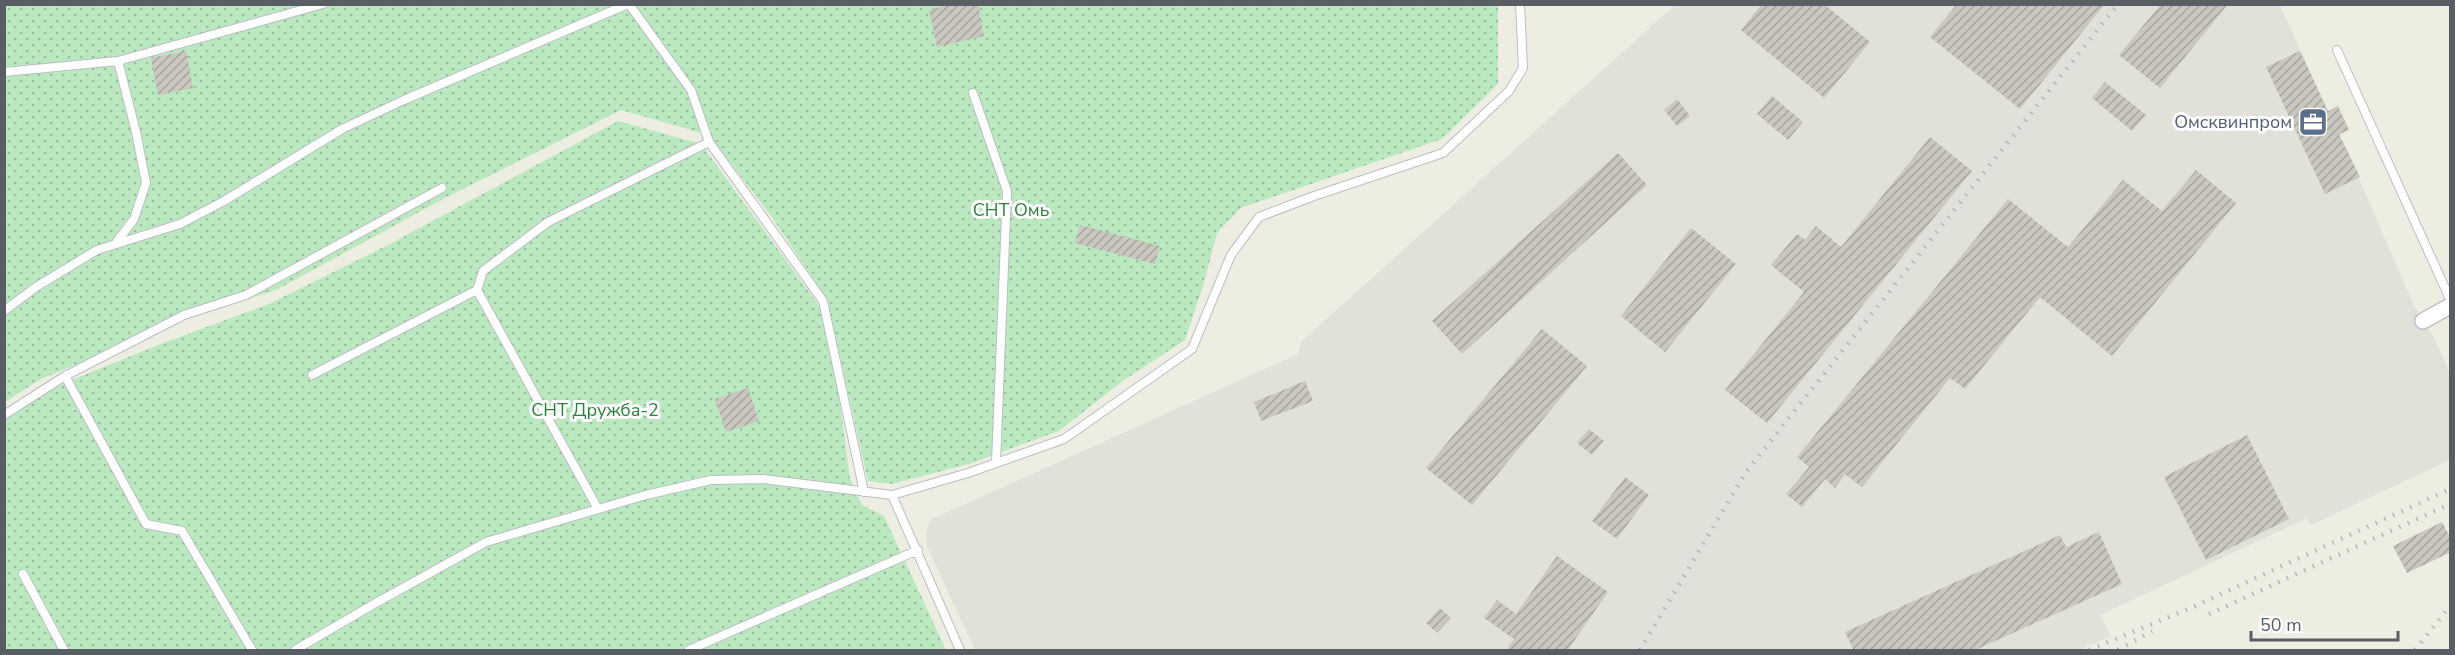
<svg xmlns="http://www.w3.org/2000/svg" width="2455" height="655" font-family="'Nunito Sans',sans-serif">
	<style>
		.industrial { fill: #e1e0d9 }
		.park { fill: url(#park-dots) }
		.building { fill: url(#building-hatch) }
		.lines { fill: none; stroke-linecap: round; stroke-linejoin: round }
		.lane-casing { stroke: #bbbec4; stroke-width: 10 }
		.street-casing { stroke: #bbbec4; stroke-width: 18 }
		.lane { stroke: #fff; stroke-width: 8 }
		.street { stroke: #fff; stroke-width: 15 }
		.rail { stroke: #b5b6b7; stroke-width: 4.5; stroke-dasharray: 1.5 8; stroke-linecap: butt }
		.labels { text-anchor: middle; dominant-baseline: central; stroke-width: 6; stroke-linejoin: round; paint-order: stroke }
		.service-label { font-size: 18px; fill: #4e5e75; stroke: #fff; text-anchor: end }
		.park-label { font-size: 18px; fill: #2b823a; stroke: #fff }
	</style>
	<defs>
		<pattern id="park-dots" width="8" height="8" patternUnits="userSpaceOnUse" patternTransform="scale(1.5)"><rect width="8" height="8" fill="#bae9c0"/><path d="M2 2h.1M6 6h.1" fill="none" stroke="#9ac0a0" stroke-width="1.8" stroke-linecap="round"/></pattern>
		<pattern id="building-hatch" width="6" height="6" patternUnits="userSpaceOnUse" patternTransform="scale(1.5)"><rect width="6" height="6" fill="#c9c7be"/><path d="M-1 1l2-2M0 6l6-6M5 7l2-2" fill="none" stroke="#a6a59e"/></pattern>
	</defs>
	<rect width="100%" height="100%" fill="#eeede1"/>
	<path class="industrial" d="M 1675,5 L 2280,5 L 2328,111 L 2338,106 L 2349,130 L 2340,135 L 2415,308 L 2433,336 L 2450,373 L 2450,460 L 2311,525 L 2307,518 L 2100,615 L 2111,636 L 2079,650 L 975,650 L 927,546 L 926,532 L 930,520 L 1298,354 L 1302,341 Z"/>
	<path class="park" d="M 5,5 L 1498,5 L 1498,84 L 1442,139 L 1241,208 L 1217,233 L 1203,286 L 1185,340 L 1124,380 L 1059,431 L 972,463 L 892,484 L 868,481 L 827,299 L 771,216 L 709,135 L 621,110 L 443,199 L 278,289 L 181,321 L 41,379 L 5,402 Z
		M 618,121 L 701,144 L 820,307 L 837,380 L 850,479 L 862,505 L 884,516 L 946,650 L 5,650 L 4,419 L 42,392 L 158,345 L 269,304 L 388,245 Z"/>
	<path class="building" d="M 951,4 L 978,4 L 984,36 L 937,47 L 929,10 Z
		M 1762,4 L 1824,4 L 1870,42 L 1824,98 L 1741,30 Z
		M 1957,4 L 2105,4 L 2020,109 L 1930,37 Z
		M 2161,4 L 2228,4 L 2160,88 L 2119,55 Z
		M 186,51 L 193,88 L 158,95 L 151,58 Z
		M 2300,51 L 2328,111 L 2338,106 L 2349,130 L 2339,134 L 2360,177 L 2325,194 L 2266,67 Z
		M 2105,82 L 2146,115 L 2132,131 L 2092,98 Z
		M 1772,96 L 1803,122 L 1788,140 L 1757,114 Z
		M 1677,99 L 1690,116 L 1677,126 L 1664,110 Z
		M 1930,137 L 1972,171 L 1767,423 L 1725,390 L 1804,292 L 1771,265 L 1797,234 L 1805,240 L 1816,226 L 1841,247 Z
		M 1618,153 L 1647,185 L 1462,354 L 1432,321 Z
		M 2196,170 L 2236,203 L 2112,356 L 2040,297 L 1965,389 L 1950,378 L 1862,487 L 1845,474 L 1835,488 L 1825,479 L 1802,507 L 1786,494 L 1809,467 L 1797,457 L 2008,199 L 2068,247 L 2123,180 L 2162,211 Z
		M 1080,225 L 1160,246 L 1155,264 L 1075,243 Z
		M 1691,228 L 1736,264 L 1665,352 L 1621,316 Z
		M 1542,329 L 1587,366 L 1472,505 L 1426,468 Z
		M 1305,381 L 1313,401 L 1261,421 L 1254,402 Z
		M 748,388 L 759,421 L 726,432 L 715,399 Z
		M 1589,429 L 1604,441 L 1592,455 L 1577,443 Z
		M 2247,435 L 2289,519 L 2206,560 L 2164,477 Z
		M 1625,477 L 1649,495 L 1617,539 L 1592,521 Z
		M 2442,522 L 2451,539 L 2451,552 L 2407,573 L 2393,546 Z
		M 2099,532 L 2122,584 L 1973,651 L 1854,651 L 1845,632 L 2060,535 L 2066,547 Z
		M 1557,556 L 1608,592 L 1567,651 L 1506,651 L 1514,639 L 1484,618 L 1497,600 L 1516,614 Z
		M 1440,608 L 1451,618 L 1437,633 L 1426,623 Z"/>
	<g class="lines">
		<g class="lane-casing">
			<path id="lane" d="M 629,4 L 691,90 L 709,142 L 823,301 L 864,492
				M 2337,50 L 2450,299
				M 4,72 L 118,61 L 323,4
				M 973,93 L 1007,191 L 996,463
				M 116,243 L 134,219 L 146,183 L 136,132 L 118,61
				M 4,311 L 36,287 L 97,250 L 180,224 L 224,201 L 342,129 L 404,100 L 628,4
				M 312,375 L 477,290
				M 65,376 L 146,524 L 182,531 L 252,650
				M 4,415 L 65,376 L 184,315 L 246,295 L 442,188
				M 892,495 L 960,650
				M 598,509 L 477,290 L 483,271 L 548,222 L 709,142
				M 23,574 L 64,650
				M 295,650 L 374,604 L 486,542 L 646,495 L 711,480 L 763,479 L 892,495 L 968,473 L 1064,439 L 1192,349 L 1231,255 L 1259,217 L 1314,196 L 1443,153 L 1509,91 L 1523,68 L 1520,4
				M 689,650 L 918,550"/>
		</g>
		<g class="street-casing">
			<path id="street" d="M 2423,321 L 2450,306"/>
		</g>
		<use href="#lane" class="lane"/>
		<use href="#street" class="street"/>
		<path class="rail" d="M 2209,614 L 2450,504
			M 1640,650 L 1746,472 L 2118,4
			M 2089,650 L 2193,607 L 2450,489
			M 2118,650 L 2152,631
			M 2415,650 L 2450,606"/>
	</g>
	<defs>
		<g id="office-square" transform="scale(1.5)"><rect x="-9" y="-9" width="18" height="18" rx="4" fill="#5c6f8a" stroke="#fff"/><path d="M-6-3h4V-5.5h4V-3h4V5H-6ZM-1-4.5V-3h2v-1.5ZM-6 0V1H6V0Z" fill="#fff"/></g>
	</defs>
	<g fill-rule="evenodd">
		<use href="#office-square" x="2313" y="122"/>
	</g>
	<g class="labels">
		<g class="service-label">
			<text x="2292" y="122">Омсквинпром</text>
		</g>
		<g class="park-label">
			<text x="1011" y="210">СНТ Омь</text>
			<text x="595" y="410">СНТ Дружба-2</text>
		</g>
	</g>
	<rect width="2455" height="655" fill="none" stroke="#595d64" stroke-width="12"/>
	<path d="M2251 631v9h147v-9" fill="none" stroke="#595d64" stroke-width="3"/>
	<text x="2260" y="631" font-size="18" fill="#595d64" stroke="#ffffff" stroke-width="4.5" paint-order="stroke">50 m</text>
</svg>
